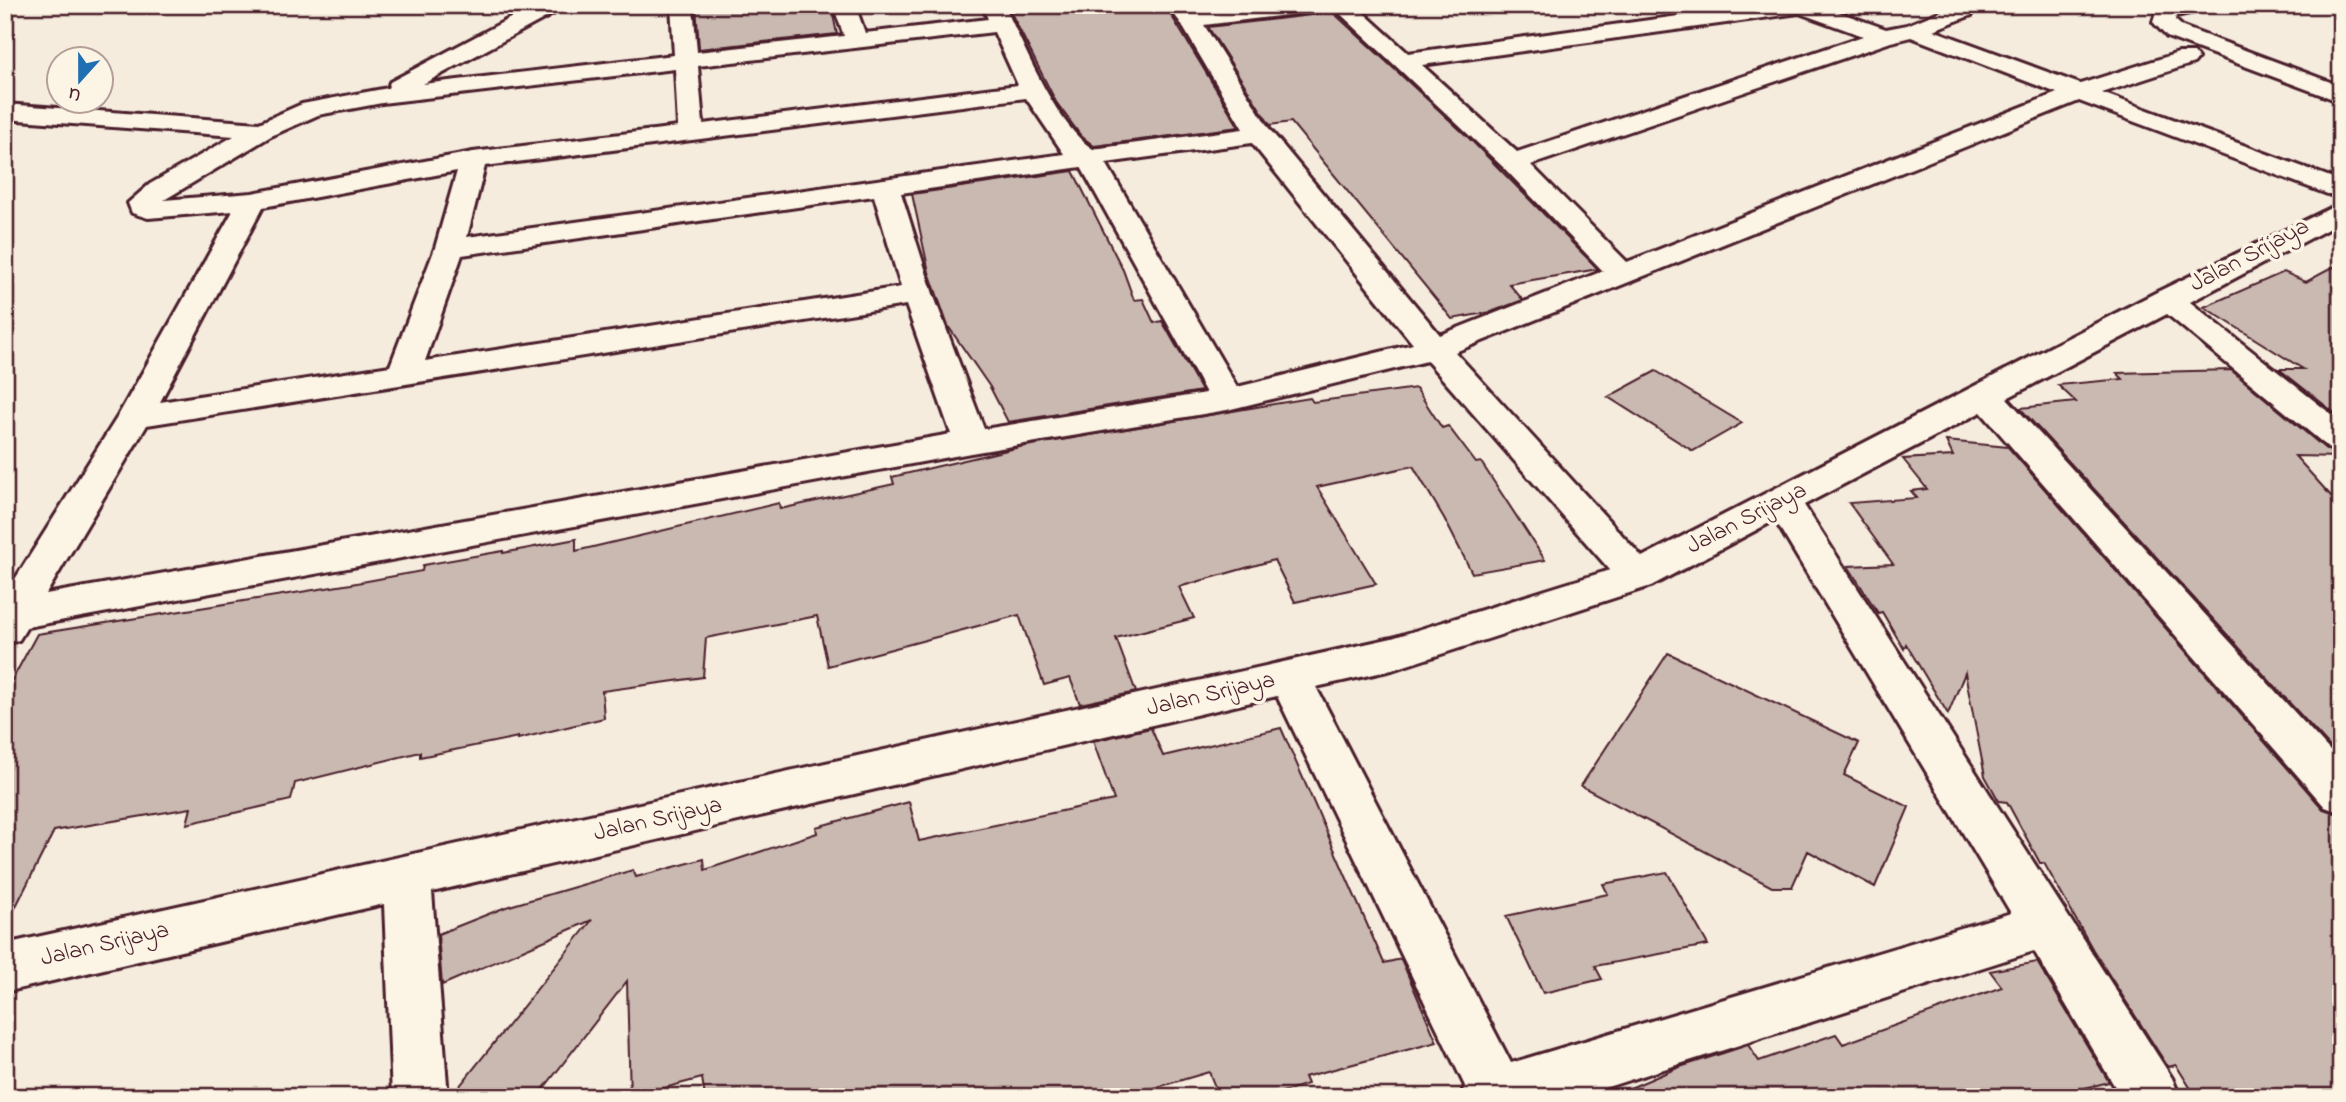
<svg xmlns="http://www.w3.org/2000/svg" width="2346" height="1102" font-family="'Indie Flower',sans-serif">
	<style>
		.building { fill: #cab9b1; stroke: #4a1f2b; stroke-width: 2 }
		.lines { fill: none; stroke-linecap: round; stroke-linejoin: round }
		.minor-casing { stroke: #4a1f2b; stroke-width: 6 }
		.minor { fill: #fcf5e5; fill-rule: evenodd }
		.labels { text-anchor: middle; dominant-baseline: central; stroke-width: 7; stroke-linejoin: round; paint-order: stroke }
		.street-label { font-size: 24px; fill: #4a1f2b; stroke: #fcf5e5 }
	</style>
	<rect width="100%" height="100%" fill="#f5ecde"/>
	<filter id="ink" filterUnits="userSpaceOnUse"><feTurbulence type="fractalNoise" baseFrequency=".0143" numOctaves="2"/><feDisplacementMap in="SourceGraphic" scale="14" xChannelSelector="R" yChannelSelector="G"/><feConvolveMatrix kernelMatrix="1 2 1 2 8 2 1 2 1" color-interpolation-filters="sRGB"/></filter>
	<g filter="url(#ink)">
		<path class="building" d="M 696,5 L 831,5 L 837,34 L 699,49 Z
			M 1007,5 L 1165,5 L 1239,127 L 1094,146 L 1081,136 L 1056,102 Z
			M 1325,5 L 1467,136 L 1598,269 L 1509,284 L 1523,300 L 1491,312 L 1452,319 L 1291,122 L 1270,125 L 1208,27 L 1312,15 L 1321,13 Z
			M 1073,171 L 1123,270 L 1134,300 L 1143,299 L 1154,323 L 1162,321 L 1202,391 L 1008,422 L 990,387 L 948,326 L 929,272 L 912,194 Z
			M 2341,263 L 2341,418 L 2279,369 L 2303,369 L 2204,307 L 2284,272 L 2306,282 Z
			M 2231,370 L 2327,450 L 2341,453 L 2341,457 L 2295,456 L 2341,507 L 2341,759 L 2020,408 L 2076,402 L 2058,385 L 2123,379 L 2117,373 Z
			M 1656,371 L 1742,423 L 1693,451 L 1608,397 Z
			M 1416,388 L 1442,428 L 1448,426 L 1476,463 L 1481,462 L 1545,560 L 1472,573 L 1444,518 L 1413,466 L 1317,487 L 1376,584 L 1295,602 L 1274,560 L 1179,587 L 1194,618 L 1116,638 L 1136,692 L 1080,704 L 1070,678 L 1044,685 L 1019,615 L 828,666 L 817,616 L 706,638 L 703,677 L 602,691 L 604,718 L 518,739 L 518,737 L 420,757 L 420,752 L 295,783 L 291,800 L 187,824 L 191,808 L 54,831 L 5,928 L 5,693 L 37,634 L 351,584 L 422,571 L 423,565 L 503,551 L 503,553 L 576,539 L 576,551 L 779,503 L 780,509 L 894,484 L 892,477 L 1020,447 L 1310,398 L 1313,402 Z
			M 1946,441 L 2008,447 L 2323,809 L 2341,815 L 2341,1097 L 2196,1097 L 2176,1065 L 2168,1067 L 2093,950 L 2044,863 L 2040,863 L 2007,802 L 1999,801 L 1985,776 L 1965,673 L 1948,714 L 1906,644 L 1904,649 L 1882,612 L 1878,613 L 1848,566 L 1893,564 L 1849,503 L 1917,498 L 1911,491 L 1927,489 L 1903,459 L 1953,456 Z
			M 1668,653 L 1859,743 L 1844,775 L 1909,807 L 1875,887 L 1808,851 L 1792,887 L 1772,887 L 1581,786 Z
			M 1151,728 L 1163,756 L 1281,728 L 1384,963 L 1401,959 L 1437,1042 L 1304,1077 L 1307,1084 L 1268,1097 L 1219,1097 L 1209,1072 L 1124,1097 L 705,1097 L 702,1078 L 630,1097 L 627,981 L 537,1097 L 451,1097 L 592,920 L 442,985 L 438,934 L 506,907 L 633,870 L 636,877 L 704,859 L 705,870 L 817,833 L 816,827 L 909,802 L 919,841 L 1114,800 L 1093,741 Z
			M 1667,872 L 1708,945 L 1595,966 L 1602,979 L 1543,993 L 1506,916 L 1608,894 L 1603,884 Z
			M 2037,962 L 2109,1082 L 2049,1097 L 1609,1097 L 1677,1068 L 1748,1045 L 1759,1061 L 1836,1034 L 1843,1044 L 2002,987 L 1990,971 Z"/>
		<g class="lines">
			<g class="minor-casing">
				<path id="minor" d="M 535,5 L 563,5 L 560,10 L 423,84 L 674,55 L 671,5 L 693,5 L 697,52 L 844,36 L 833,5 L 855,5 L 865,33 L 988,19 L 982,5 L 1004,5 C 1024,45 1055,125 1093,149 L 1243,129 L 1180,22 L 1167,5 L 1190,5 L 1196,13 L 1256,5 L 1323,5 L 1320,10 L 1312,12 L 1204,25 L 1270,130 L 1440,335 L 1603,271 L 1504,168 L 1331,5 L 1355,5 L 1408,53 L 1759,5 L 1819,5 L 1886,29 L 1907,25 L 1956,5 L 1980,5 L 1972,15 L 1933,30 L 2080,84 L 2178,53 L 2194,53 L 2198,58 L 2194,63 L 2102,93 L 2341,181 L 2341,199 L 2079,101 L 1455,352 L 1642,557 L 2157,292 L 2341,203 L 2341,222 L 2190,302 L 2341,422 L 2341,451 L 2329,448 L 2167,314 L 2007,398 L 2341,763 L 2341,813 L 2325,807 L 1981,412 L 1804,505 L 2172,1078 L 2180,1097 L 2121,1097 L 2034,951 L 1576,1097 L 1460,1097 L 1465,1086 L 1277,696 L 432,892 L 448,1097 L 392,1097 L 384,904 L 5,992 L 5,944 L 1392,638 L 1610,570 L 1427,361 L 1227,410 L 971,453 L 27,627 L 19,640 L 5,644 L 5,595 L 118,416 L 233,211 L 148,218 L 132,213 L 128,203 L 150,184 L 234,136 L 5,119 L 5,104 L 259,123 L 302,104 L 388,88 L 390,82 ZM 1799,13 L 1863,36 L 1517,152 L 1422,65 ZM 994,32 L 1018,85 L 703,124 L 698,66 ZM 1911,37 L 2057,93 L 1627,262 L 1531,165 L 1891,42 ZM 675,69 L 678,127 L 473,152 L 252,193 L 164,200 L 271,136 L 318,115 L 382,103 ZM 1026,98 L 1064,154 L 467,237 L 485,166 ZM 1252,143 L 1413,344 L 1237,387 L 1106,163 ZM 1081,167 L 1206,393 L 984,429 L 933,294 L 901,193 ZM 457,171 L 435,248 L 390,366 L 160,402 L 263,207 ZM 874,196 L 901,287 L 425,361 L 462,255 ZM 906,305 L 951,434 L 46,594 L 147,425 ZM 1775,520 L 2011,913 L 1511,1063 L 1316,687 L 1392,670 L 1651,586 Z
					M 2167,5 L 2206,5 L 2203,10 L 2176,16 L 2175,20 L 2183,27 L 2341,86 L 2341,102 L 2167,37 L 2153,22 L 2158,7 Z"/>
			</g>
			<use href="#minor" class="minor"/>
		</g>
	</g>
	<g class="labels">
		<g class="street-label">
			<text transform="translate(2250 256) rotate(-28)">Jalan Srijaya</text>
			<text transform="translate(1747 519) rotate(-27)">Jalan Srijaya</text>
			<text transform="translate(1211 695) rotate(-13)">Jalan Srijaya</text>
			<text transform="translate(658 820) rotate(-13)">Jalan Srijaya</text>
			<text transform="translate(105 945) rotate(-13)">Jalan Srijaya</text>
		</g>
	</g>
	<rect width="2346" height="1102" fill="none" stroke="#fcf5e5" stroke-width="28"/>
	<rect x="14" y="14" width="2318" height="1074" fill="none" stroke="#4a1f2b" stroke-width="2.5" filter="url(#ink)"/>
	<g transform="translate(80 80) rotate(201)"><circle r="33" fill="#fcf5e5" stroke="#b59f9b" stroke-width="2"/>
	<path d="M0-5L12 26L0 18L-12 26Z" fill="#1f6fb2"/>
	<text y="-10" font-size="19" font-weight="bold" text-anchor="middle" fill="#4a1f2b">U</text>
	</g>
</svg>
